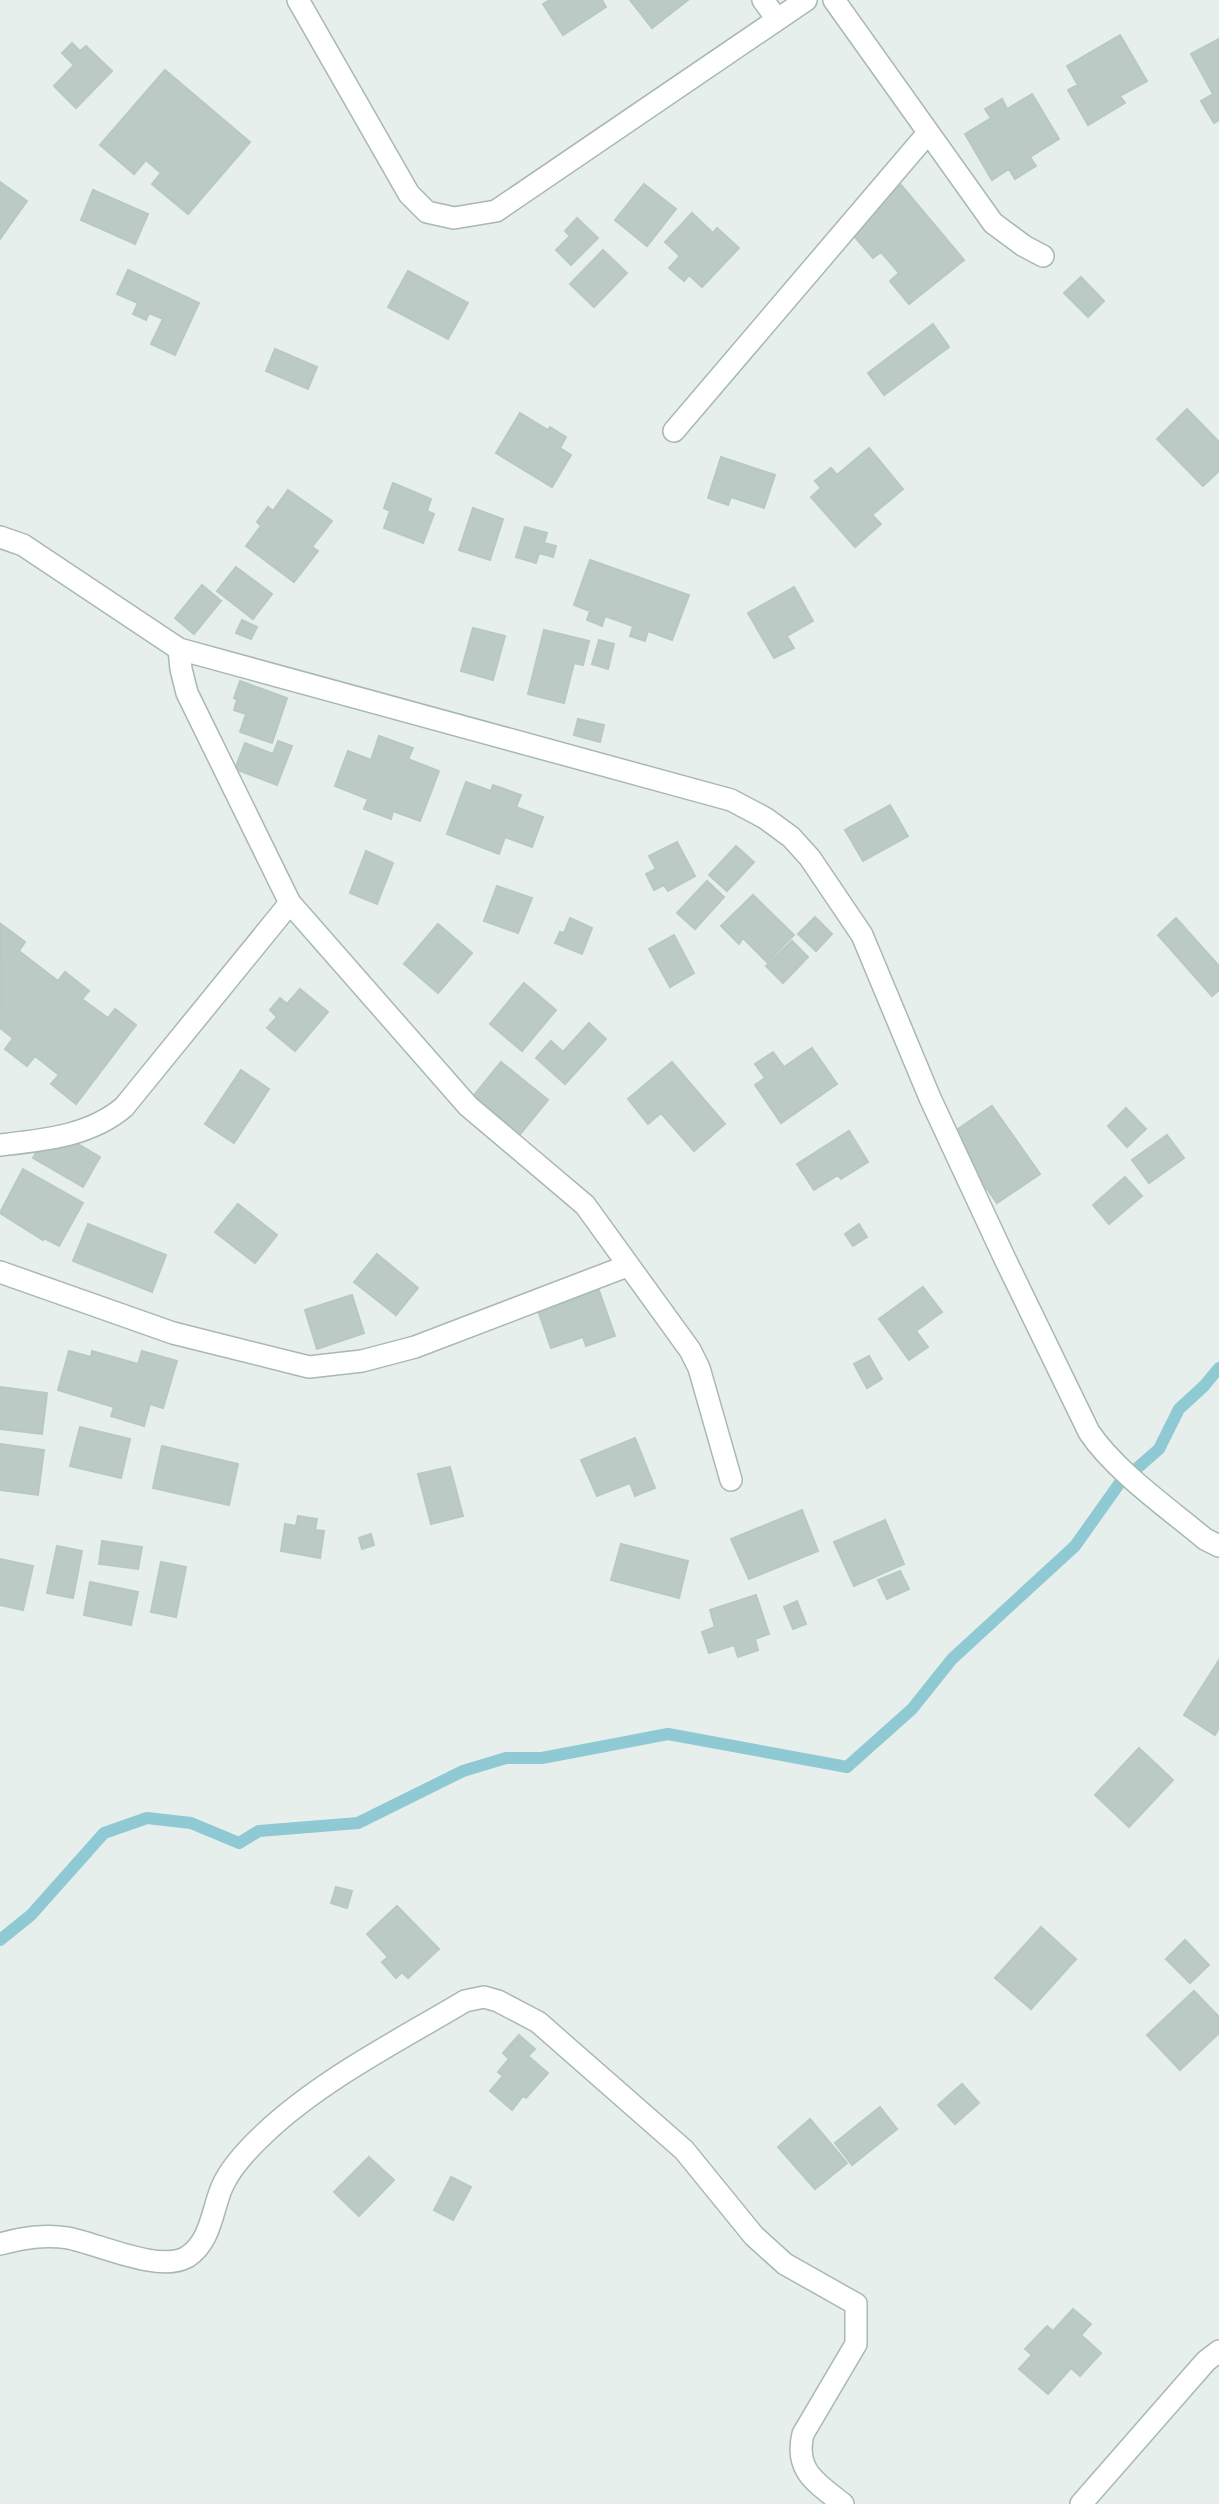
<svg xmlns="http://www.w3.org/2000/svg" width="1219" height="2504" font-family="Figtree,sans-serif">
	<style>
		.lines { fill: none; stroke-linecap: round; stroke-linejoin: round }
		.stream { stroke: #8ec9d4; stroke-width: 12 }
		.building { fill: #bbcac4; stroke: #b8c9c2; stroke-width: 2 }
		.minor-casing { stroke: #a8b8b2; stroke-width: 24 }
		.minor { stroke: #fff; stroke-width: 21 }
	</style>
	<rect width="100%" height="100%" fill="#e6efeb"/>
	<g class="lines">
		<path class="stream" d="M 0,1940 L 31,1915 L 104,1833 L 147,1818 L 191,1823 L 239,1843 L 259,1831 L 358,1823 L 463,1771 L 506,1758 L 542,1758 L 668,1734 L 847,1767 L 912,1709 L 952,1659 L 1075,1546 L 1119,1484 L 1159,1449 L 1179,1409 L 1204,1386 L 1219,1368"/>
	</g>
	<path class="building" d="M 550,0 L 602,0 L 606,7 L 563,35 L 543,4 Z
		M 630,0 L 688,0 L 652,28 Z
		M 1120,35 L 1147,81 L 1120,96 L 1125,103 L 1088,125 L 1068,90 L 1078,85 L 1067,66 Z
		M 1219,39 L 1219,120 L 1214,123 L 1201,101 L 1213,94 L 1191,54 Z
		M 72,43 L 80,51 L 86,46 L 112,71 L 76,108 L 54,86 L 74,65 L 62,53 Z
		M 165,70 L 250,142 L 188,214 L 152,184 L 161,173 L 146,160 L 134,174 L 100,145 Z
		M 1032,94 L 1059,139 L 1030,157 L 1036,166 L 1015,179 L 1009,169 L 992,180 L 965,134 L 991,118 L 985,109 L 1002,99 L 1007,109 Z
		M 0,182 L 27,201 L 0,239 Z
		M 644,184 L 676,209 L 647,246 L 615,220 Z
		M 901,185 L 964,260 L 909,304 L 890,281 L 899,273 L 881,252 L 873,258 L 848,229 Z
		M 93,190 L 148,214 L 135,244 L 81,220 Z
		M 692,213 L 713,233 L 717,228 L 739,248 L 702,287 L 689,275 L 684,281 L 669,268 L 680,256 L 665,242 Z
		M 577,218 L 598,238 L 571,265 L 556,250 L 570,236 L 565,231 Z
		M 603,250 L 627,273 L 594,307 L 570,284 Z
		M 128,270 L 199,303 L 175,355 L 151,344 L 163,319 L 149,313 L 146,320 L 133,314 L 138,303 L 117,294 Z
		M 408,271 L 468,303 L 448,339 L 388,307 Z
		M 1081,277 L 1104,301 L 1088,317 L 1064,293 Z
		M 933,324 L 949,347 L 884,395 L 868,373 Z
		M 275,349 L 317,367 L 308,389 L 266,371 Z
		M 1187,409 L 1219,442 L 1219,471 L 1203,486 L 1157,439 Z
		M 520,413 L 548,430 L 550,427 L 566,437 L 560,448 L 571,455 L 552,487 L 496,453 Z
		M 869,448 L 903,489 L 872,515 L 881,524 L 855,547 L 811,497 L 821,488 L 815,481 L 831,468 L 837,475 Z
		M 721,457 L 775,475 L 764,508 L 731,497 L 728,505 L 708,498 Z
		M 393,483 L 431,499 L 427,511 L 434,514 L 423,543 L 384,528 L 390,511 L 384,508 Z
		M 288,490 L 332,521 L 312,547 L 318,551 L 294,582 L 246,546 L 261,526 L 257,522 L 268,507 L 273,511 Z
		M 473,508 L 503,519 L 490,560 L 459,550 Z
		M 525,527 L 547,533 L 544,543 L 556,546 L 553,557 L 539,553 L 536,563 L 516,557 Z
		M 590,560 L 689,595 L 672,640 L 648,631 L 645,641 L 630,636 L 633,626 L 605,616 L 602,626 L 587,620 L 590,611 L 574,605 Z
		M 236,567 L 272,594 L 253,619 L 217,591 Z
		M 202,585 L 221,601 L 194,634 L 175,618 Z
		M 794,587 L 813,621 L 787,636 L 794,648 L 774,658 L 748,613 Z
		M 242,620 L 257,627 L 251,639 L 236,633 Z
		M 473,628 L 505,636 L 493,680 L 461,671 Z
		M 544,630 L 589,641 L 583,665 L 574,663 L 564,703 L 528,694 Z
		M 599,640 L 614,644 L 608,669 L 592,664 Z
		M 240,681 L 287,698 L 272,743 L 240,732 L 246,714 L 234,710 L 237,700 L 234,698 Z
		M 578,719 L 604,725 L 600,742 L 574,735 Z
		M 379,736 L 413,748 L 408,759 L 439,771 L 420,821 L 393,811 L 391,819 L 364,809 L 368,799 L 335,786 L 348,751 L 371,760 Z
		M 278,741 L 292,746 L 277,785 L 235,769 L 245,743 L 273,754 Z
		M 466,782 L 491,791 L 493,785 L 521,795 L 516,807 L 543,817 L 532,847 L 505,837 L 499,854 L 447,834 Z
		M 890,805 L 908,836 L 863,861 L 845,830 Z
		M 677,842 L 695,876 L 668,891 L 664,885 L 654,890 L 646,874 L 656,869 L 649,856 Z
		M 736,846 L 754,862 L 727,891 L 709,875 Z
		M 366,851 L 393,863 L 377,904 L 350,893 Z
		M 707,881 L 724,897 L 695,929 L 677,913 Z
		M 497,886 L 532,898 L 518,933 L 484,921 Z
		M 753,895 L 794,935 L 767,962 L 743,938 L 739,944 L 721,926 Z
		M 815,917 L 832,934 L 816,951 L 798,934 Z
		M 570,918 L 592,928 L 582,954 L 555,943 L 560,932 L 564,933 Z
		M 1176,918 L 1219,966 L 1219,990 L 1212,996 L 1158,935 Z
		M 1,924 L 25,942 L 19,951 L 58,981 L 65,972 L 89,991 L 82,999 L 108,1018 L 115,1009 L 136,1025 L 76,1104 L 51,1084 L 59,1075 L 35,1056 L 27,1066 L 5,1049 L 13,1038 L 0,1028 Z
		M 438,924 L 472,953 L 438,993 L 404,964 Z
		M 674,935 L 694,973 L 670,987 L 649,949 Z
		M 792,941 L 808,957 L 783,983 L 766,966 Z
		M 524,983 L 556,1010 L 522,1051 L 490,1024 Z
		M 300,989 L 328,1012 L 295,1051 L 267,1028 L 277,1017 L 270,1010 L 280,998 L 287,1004 Z
		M 589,1023 L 606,1039 L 565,1084 L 536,1058 L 551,1041 L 563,1052 Z
		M 812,1048 L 837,1084 L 781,1123 L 755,1085 L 765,1078 L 755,1064 L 773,1052 L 784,1067 Z
		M 501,1062 L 548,1100 L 517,1138 L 470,1100 Z
		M 672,1062 L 725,1124 L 694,1151 L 661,1113 L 648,1124 L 628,1099 Z
		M 241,1070 L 269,1089 L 234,1143 L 205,1124 Z
		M 992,1106 L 1040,1174 L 997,1203 L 949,1135 Z
		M 1126,1108 L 1146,1129 L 1127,1147 L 1108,1126 Z
		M 51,1128 L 100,1157 L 83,1187 L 33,1158 Z
		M 849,1131 L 868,1162 L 841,1179 L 838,1175 L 814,1190 L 797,1164 Z
		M 1167,1135 L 1184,1158 L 1149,1183 L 1132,1160 Z
		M 23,1169 L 83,1203 L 59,1246 L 44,1238 L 43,1240 L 0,1213 Z
		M 1125,1177 L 1142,1196 L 1109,1224 L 1093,1205 Z
		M 238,1204 L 277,1235 L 255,1263 L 215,1232 Z
		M 88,1224 L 166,1255 L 152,1292 L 73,1261 Z
		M 859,1224 L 867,1237 L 853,1246 L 845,1234 Z
		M 377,1254 L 418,1288 L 396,1315 L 354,1282 Z
		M 596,1282 L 615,1336 L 586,1346 L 583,1337 L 551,1348 L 535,1302 Z
		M 923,1287 L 942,1312 L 916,1331 L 928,1347 L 909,1360 L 879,1319 Z
		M 352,1295 L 364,1333 L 317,1349 L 305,1310 Z
		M 69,1351 L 91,1357 L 92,1351 L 138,1364 L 142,1351 L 177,1361 L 163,1408 L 150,1404 L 144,1426 L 111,1416 L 114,1407 L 58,1390 Z
		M 869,1356 L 882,1379 L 867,1388 L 854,1364 Z
		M 0,1387 L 47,1393 L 42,1434 L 0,1429 Z
		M 80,1427 L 130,1439 L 121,1478 L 70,1466 Z
		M 635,1438 L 655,1488 L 635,1496 L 630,1483 L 597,1496 L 581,1460 Z
		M 0,1444 L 44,1450 L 38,1495 L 0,1490 Z
		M 162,1446 L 238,1464 L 229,1505 L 153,1488 Z
		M 450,1467 L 463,1516 L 431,1524 L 418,1474 Z
		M 802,1510 L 818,1551 L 749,1579 L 731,1539 Z
		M 298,1516 L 317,1519 L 315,1530 L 324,1531 L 320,1558 L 281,1551 L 285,1524 L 296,1526 Z
		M 885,1520 L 904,1564 L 854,1586 L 834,1542 Z
		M 371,1534 L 374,1545 L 362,1549 L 359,1538 Z
		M 102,1541 L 142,1547 L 138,1569 L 99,1564 Z
		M 621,1544 L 688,1561 L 679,1598 L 611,1580 Z
		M 57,1546 L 82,1551 L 73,1598 L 47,1593 Z
		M 0,1559 L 33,1566 L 23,1610 L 0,1605 Z
		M 161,1562 L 186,1567 L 176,1617 L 151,1612 Z
		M 900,1571 L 909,1589 L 887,1599 L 878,1580 Z
		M 90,1582 L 138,1592 L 131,1625 L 84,1615 Z
		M 756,1595 L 769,1634 L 755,1639 L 758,1650 L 738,1657 L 734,1645 L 709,1653 L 702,1632 L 715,1627 L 710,1610 Z
		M 797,1601 L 806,1624 L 793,1629 L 784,1607 Z
		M 1219,1660 L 1219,1728 L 1215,1735 L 1184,1715 Z
		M 1139,1748 L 1173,1780 L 1129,1827 L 1095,1795 Z
		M 336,1887 L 352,1891 L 347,1908 L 331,1903 Z
		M 397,1906 L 439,1949 L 408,1978 L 402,1972 L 396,1978 L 382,1962 L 388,1957 L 367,1934 Z
		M 1041,1927 L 1076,1959 L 1031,2009 L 995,1978 Z
		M 1185,1940 L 1209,1965 L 1190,1983 L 1166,1959 Z
		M 1194,1991 L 1219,2017 L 1219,2033 L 1180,2070 L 1147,2035 Z
		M 519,2035 L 535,2049 L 528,2056 L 548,2073 L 526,2098 L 523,2096 L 512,2110 L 490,2091 L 503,2076 L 498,2072 L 509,2059 L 503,2053 Z
		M 962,2084 L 979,2103 L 955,2124 L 938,2105 Z
		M 880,2107 L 897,2129 L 852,2165 L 835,2143 Z
		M 810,2119 L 847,2163 L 815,2189 L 778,2147 Z
		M 369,2157 L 394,2180 L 359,2216 L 334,2192 Z
		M 451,2177 L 471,2187 L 453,2220 L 434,2210 Z
		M 1073,2309 L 1091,2324 L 1081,2335 L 1101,2353 L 1080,2376 L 1071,2368 L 1048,2394 L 1019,2369 L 1032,2355 L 1025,2349 L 1047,2326 L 1053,2331 Z"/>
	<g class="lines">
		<g class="minor-casing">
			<path id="minor" d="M 298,0 L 409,194 L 427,212 L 454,218 L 496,211 L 806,0
				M 763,0 L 777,19
				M 834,0 L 993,223 L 1024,246 L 1043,256
				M 674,431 L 928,133
				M 0,537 L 23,545 L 179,649 L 731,800 L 765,818 L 791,837 L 810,858 L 862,935 L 930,1098 L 1004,1257 L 1089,1432 C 1115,1471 1168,1508 1205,1539 L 1219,1546
				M 179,649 L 181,669 L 187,693 L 290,903 L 468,1106 L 585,1205 L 690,1350 L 699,1368 L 731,1480
				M 0,1145 C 44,1140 90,1136 124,1107 L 290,903
				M 0,1272 L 173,1333 L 309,1367 L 362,1361 L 415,1347 L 627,1266
				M 0,2244 C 23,2238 45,2234 68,2238 C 99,2244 159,2273 187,2257 C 211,2242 212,2210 222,2187 C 230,2168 250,2147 265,2133 C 321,2080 398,2041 465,2001 L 484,1997 L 498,2001 L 538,2022 L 684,2150 L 754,2236 L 785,2264 L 856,2304 L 856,2344 L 803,2434 C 794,2471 817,2483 843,2504
				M 1081,2504 L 1206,2361 L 1219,2351"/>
		</g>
		<use href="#minor" class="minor"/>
	</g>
</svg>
